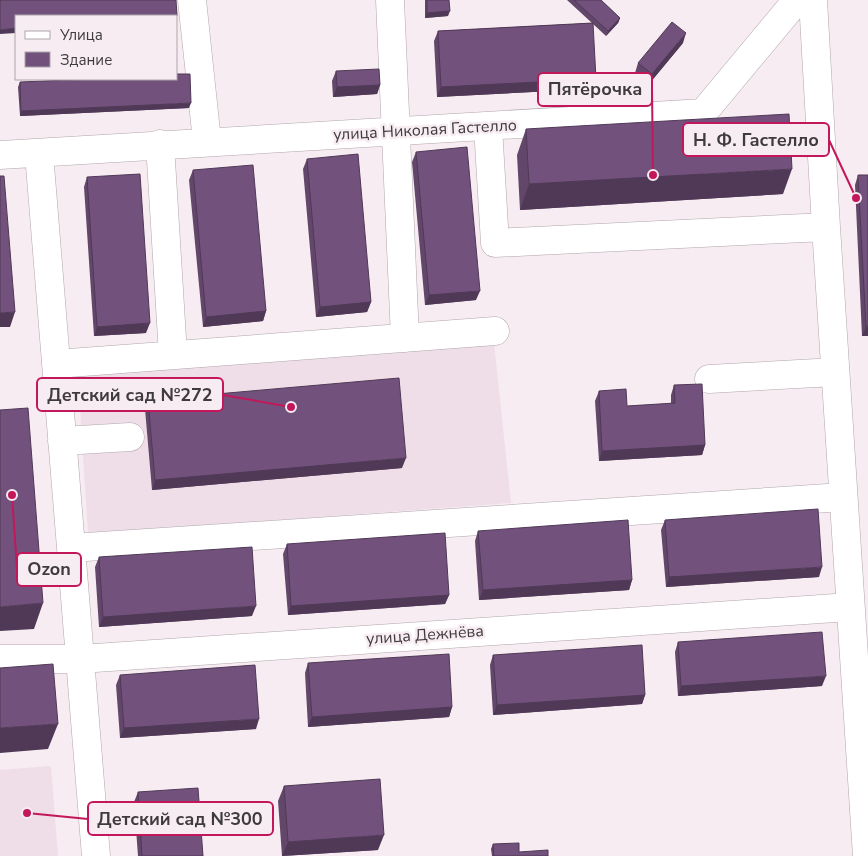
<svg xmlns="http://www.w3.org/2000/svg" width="868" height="856" font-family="'Nunito Sans',sans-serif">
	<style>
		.built { fill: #efdee7 }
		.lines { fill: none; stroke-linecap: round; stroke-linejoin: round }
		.minor-casing { stroke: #b0a6ab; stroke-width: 29 }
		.minor { stroke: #fff; stroke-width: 28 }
		.wall { fill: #62476b }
		.shaded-wall { fill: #503957 }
		.building { fill: #72527c; stroke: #503957 }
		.labels { text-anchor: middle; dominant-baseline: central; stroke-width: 5; stroke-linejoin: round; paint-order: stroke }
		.street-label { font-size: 16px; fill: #3f3b3d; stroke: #f7ecf2 }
		.leader { fill: none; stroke: #c2185b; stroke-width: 2 }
		.callout-dot { fill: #c2185b; stroke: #f7ecf2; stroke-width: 2 }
		.callout { fill: #f7ecf2; stroke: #c2185b; stroke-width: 2 }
		.callout-label { font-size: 18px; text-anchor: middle; font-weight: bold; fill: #3f3b3d }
	</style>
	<rect width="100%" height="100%" fill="#f7ecf2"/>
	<path class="built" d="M 494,343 L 511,503 L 88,534 L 78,375 Z
		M 51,766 L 58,856 L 0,856 L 0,770 Z"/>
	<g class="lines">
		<g class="minor-casing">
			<path id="minor" d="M 192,0 L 207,141
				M 390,0 L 405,338
				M 488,127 L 495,243 L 826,227 L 813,0
				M 160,144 L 173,355
				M 39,153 L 96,856
				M 0,155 L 703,113 L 797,0
				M 826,227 L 867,856
				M 56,364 L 495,331
				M 709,379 L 835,372
				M 62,441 L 130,437
				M 71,548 L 843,497
				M 0,659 L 80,659 L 850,607"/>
		</g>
		<use href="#minor" class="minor"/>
	</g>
	<path class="wall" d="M 425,0 L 449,0 L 448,16 L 425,18 Z
		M 567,0 L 601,0 L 620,18 L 618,23 L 606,36 L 593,24 L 592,89 L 437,97 L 434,41 L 438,31 L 592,23 Z
		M 683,43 L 649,84 L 635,73 L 638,63 Z
		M 336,71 L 380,85 L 377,94 L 333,97 L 332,81 Z
		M 20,82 L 189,108 L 20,116 L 18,87 Z
		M 526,129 L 783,194 L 520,210 L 517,155 Z
		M 416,152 L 476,300 L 425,305 L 412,162 Z
		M 307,159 L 371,302 L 367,312 L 316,317 L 303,169 Z
		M 193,170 L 266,311 L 263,321 L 203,327 L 189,180 Z
		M 858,175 L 868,336 L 862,336 L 855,185 Z
		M 87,177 L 146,333 L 94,336 L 84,187 Z
		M 674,385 L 705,445 L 702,455 L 599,461 L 595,401 L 599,391 L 627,406 L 671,404 L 671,395 Z
		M 148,400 L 402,468 L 152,490 L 145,409 Z
		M 665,520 L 819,577 L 666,587 L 661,530 Z
		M 478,531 L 632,580 L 629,590 L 479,600 L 475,541 Z
		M 287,544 L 449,595 L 445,604 L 288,615 L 283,554 Z
		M 99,557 L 252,616 L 99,627 L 95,567 Z
		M 678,642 L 822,686 L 678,696 L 675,652 Z
		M 493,655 L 645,695 L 642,704 L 493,715 L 490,665 Z
		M 308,663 L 452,707 L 449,717 L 308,727 L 305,673 Z
		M 120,675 L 256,729 L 120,738 L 116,685 Z
		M 284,786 L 378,850 L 282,856 L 278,801 Z
		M 138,792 L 203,856 L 138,856 L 134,802 Z
		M 493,844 L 519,852 L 548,856 L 492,856 L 491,849 Z"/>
	<path class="shaded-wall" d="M 450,11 L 448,16 L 425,18 L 427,13 Z
		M 620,18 L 618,23 L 606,36 L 608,31 Z
		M 16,28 L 16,33 L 0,34 L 0,30 Z
		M 686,33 L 683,43 L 649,84 L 652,74 Z
		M 596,79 L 592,89 L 437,97 L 441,87 Z
		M 380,85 L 377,94 L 333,97 L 337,87 Z
		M 191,103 L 189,108 L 20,116 L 21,111 Z
		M 792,169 L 783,194 L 520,210 L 529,184 Z
		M 480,291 L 476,300 L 425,305 L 429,295 Z
		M 371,302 L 367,312 L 316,317 L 320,307 Z
		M 266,311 L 263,321 L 203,327 L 206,317 Z
		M 15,312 L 10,327 L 0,327 L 0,313 Z
		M 150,323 L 146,333 L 94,336 L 97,327 Z
		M 868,326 L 868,336 L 862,336 L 866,327 Z
		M 705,445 L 702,455 L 599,461 L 602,451 Z
		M 406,458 L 402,468 L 152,490 L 155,480 Z
		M 822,567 L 819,577 L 666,587 L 669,577 Z
		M 632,580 L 629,590 L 479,600 L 483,590 Z
		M 449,595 L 445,604 L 288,615 L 291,606 Z
		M 43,603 L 34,629 L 0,631 L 0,607 Z
		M 256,606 L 252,616 L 99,627 L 103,617 Z
		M 826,676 L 822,686 L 678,696 L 681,686 Z
		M 645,695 L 642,704 L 493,715 L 497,705 Z
		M 452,707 L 449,717 L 308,727 L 312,717 Z
		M 259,719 L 256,729 L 120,738 L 124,728 Z
		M 58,724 L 48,749 L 0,753 L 0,728 Z
		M 384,835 L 378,850 L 282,856 L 288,842 Z"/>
	<path class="building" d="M 0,0 L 176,0 L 177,16 L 16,16 L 16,28 L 0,30 Z
		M 427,0 L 449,0 L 450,11 L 427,13 Z
		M 574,0 L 601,0 L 620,18 L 608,31 Z
		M 672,22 L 686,33 L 652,74 L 638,63 Z
		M 593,23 L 596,79 L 441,87 L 438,31 Z
		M 379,69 L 380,85 L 337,87 L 336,71 Z
		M 176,74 L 190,74 L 191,103 L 21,111 L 20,82 L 92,79 L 176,79 Z
		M 789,114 L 792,169 L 529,184 L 526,129 Z
		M 467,147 L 480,291 L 429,295 L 416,152 Z
		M 358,154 L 371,302 L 320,307 L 307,159 Z
		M 253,165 L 266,311 L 206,317 L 193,170 Z
		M 140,174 L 150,323 L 97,327 L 87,177 Z
		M 858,175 L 868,175 L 868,326 L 866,327 Z
		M 0,176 L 4,176 L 15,312 L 0,313 Z
		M 399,378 L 406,458 L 155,480 L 148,400 Z
		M 702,384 L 705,445 L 602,451 L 599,391 L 626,389 L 627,406 L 675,403 L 674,385 Z
		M 28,408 L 43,603 L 0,607 L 0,410 Z
		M 818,509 L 822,567 L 669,577 L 665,520 Z
		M 628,520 L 632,580 L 483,590 L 478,531 Z
		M 445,533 L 449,595 L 291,606 L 287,544 Z
		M 252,547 L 256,606 L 103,617 L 99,557 Z
		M 822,632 L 826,676 L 681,686 L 678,642 Z
		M 642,645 L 645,695 L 497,705 L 493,655 Z
		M 449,654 L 452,707 L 312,717 L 308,663 Z
		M 53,664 L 58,724 L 0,728 L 0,668 Z
		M 255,665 L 259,719 L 124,728 L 120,675 Z
		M 380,779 L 384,835 L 288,842 L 284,786 Z
		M 198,788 L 203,856 L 142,856 L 138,792 Z
		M 519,843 L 519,852 L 548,850 L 548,856 L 494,856 L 493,844 Z"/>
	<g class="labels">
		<g class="street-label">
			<text transform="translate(425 130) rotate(-3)">улица Николая Гастелло</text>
			<text transform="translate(425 635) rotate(-4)">улица Дежнёва</text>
		</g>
	</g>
	<path class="leader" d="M653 175L652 89M856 198L829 140M291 407L223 395M12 495L17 569M27 813L88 819"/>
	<g class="callout-dot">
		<circle cx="653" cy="175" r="5"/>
		<circle cx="856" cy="198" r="5"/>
		<circle cx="291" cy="407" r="5"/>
		<circle cx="12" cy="495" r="5"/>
		<circle cx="27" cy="813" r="5"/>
	</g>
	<g class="callout">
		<rect x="538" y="73" width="114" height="33" rx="5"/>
		<rect x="683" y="123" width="146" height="33" rx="5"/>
		<rect x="37" y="378" width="186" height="33" rx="5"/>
		<rect x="17" y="553" width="64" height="33" rx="5"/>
		<rect x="88" y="802" width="185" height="33" rx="5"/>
	</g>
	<g class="callout-label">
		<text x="595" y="95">Пятёрочка</text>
		<text x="756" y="146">Н. Ф. Гастелло</text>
		<text x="130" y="401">Детский сад №272</text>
		<text x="49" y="575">Ozon</text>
		<text x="180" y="825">Детский сад №300</text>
	</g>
	<rect x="15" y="15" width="162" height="65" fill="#f7ecf2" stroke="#ada5aa"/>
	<rect x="25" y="31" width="25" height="8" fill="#ffffff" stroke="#ada5aa"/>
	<text x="60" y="40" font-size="15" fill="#3f3b3d">Улица</text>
	<rect x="25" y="52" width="25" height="15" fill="#72527c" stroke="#ada5aa"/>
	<text x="60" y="65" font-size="15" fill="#3f3b3d">Здание</text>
</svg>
